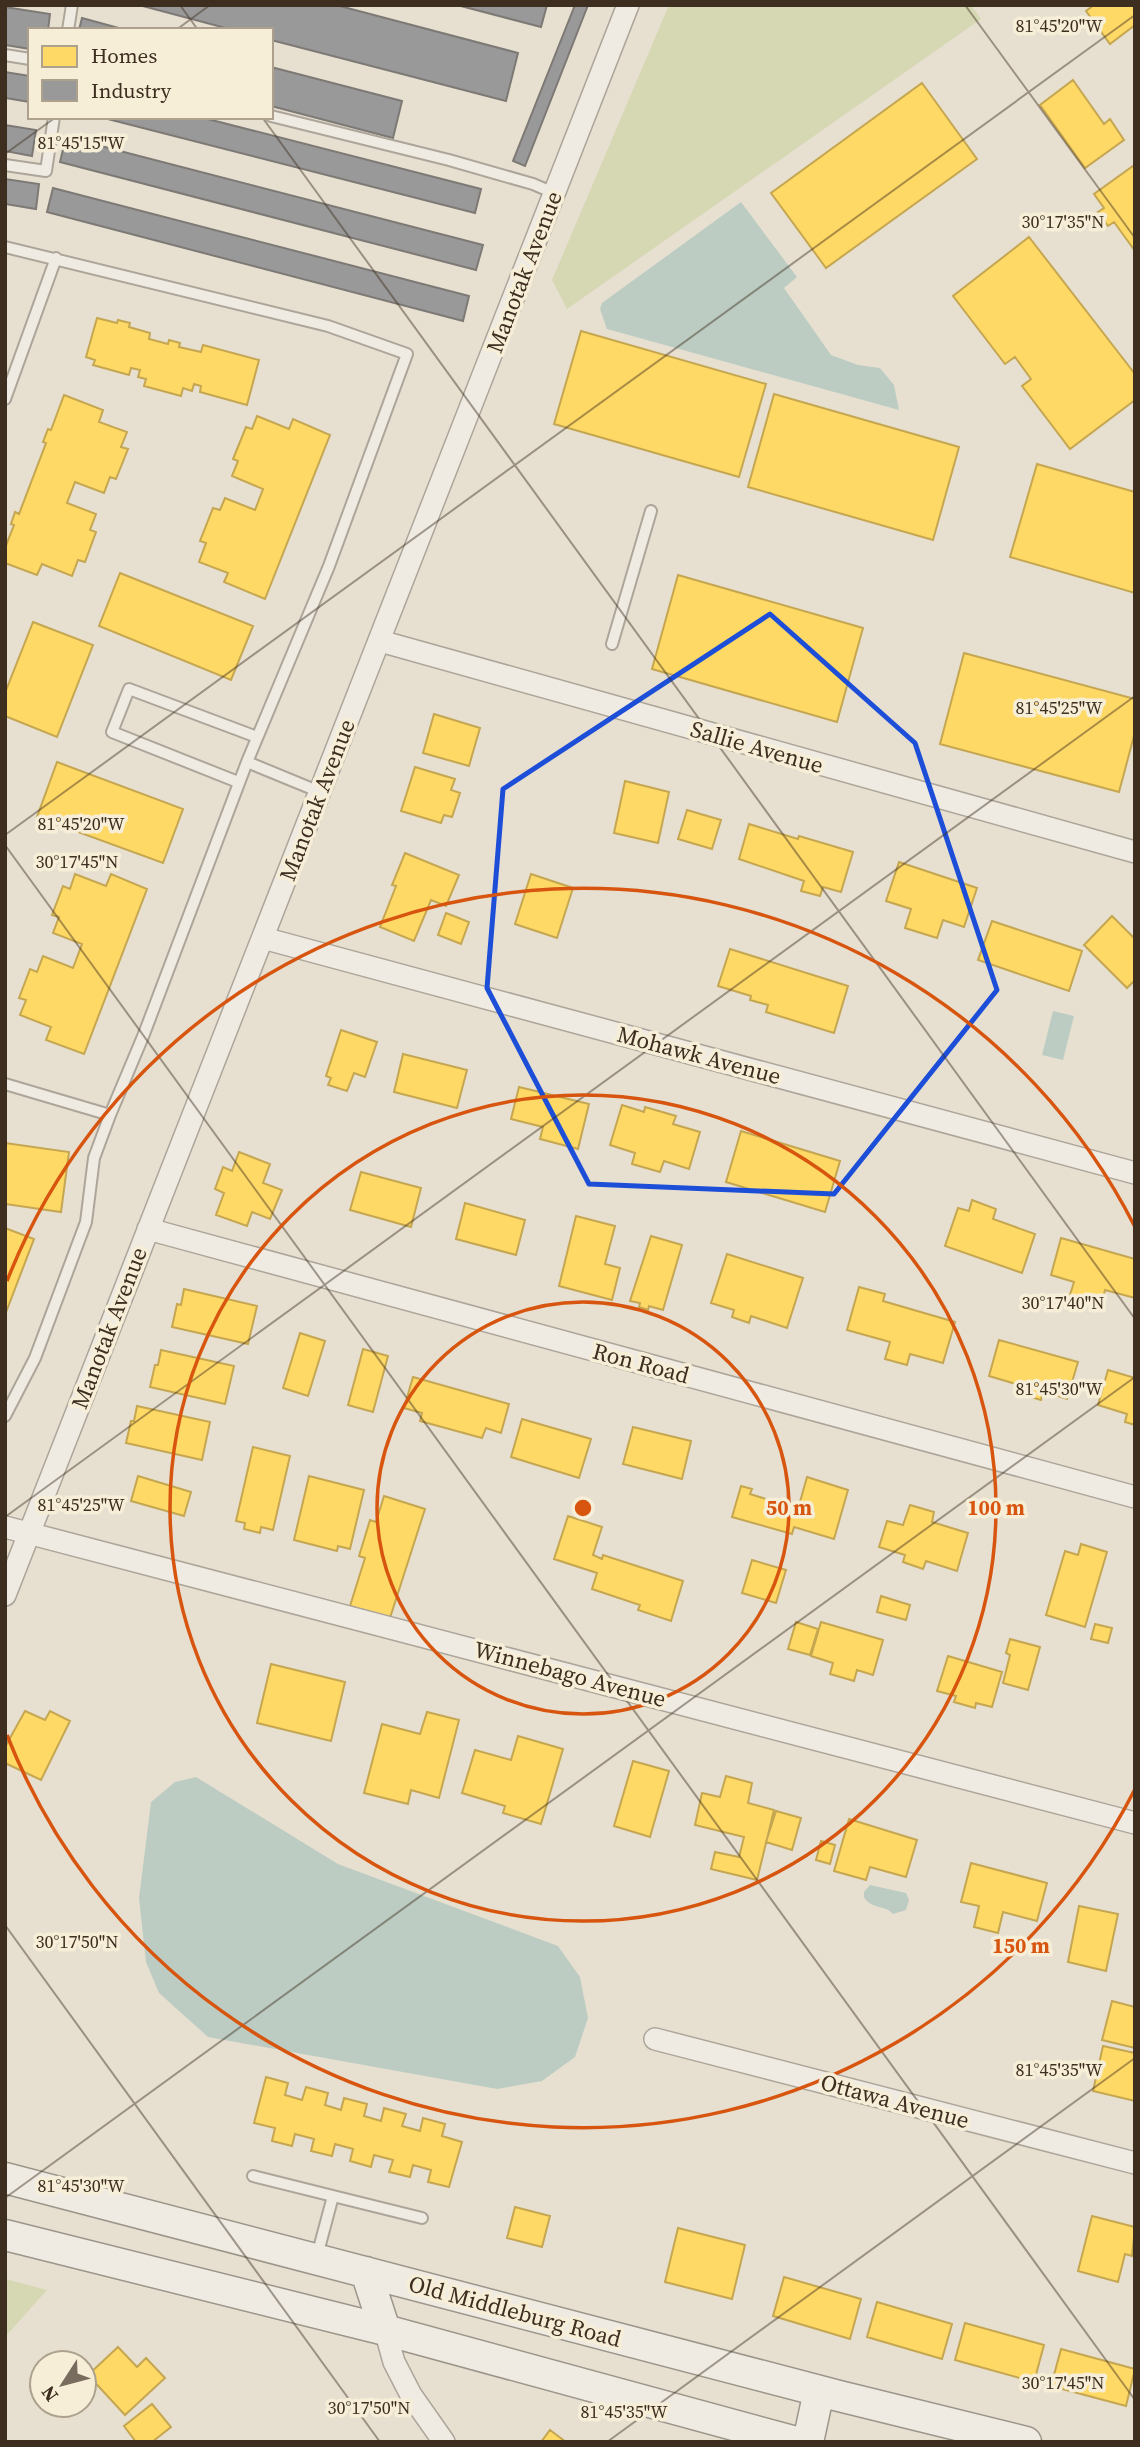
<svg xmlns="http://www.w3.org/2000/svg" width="1140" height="2447" font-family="'Source Serif 4',serif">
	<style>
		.green { fill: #d6d7b3 }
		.water { fill: #bcccc2 }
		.homes { fill: #ffd966; stroke: #c5a651; stroke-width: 2 }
		.industry { fill: #999; stroke: #7d7975; stroke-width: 2 }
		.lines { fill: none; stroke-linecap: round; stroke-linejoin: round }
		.lane-casing { stroke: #ada599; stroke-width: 14 }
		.street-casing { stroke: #ada599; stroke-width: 24 }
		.secondary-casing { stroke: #9c958a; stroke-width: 33 }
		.lane { stroke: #efebe3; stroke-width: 10 }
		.street { stroke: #efebe3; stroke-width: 21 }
		.secondary { stroke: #efebe3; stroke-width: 30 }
		.marked { fill: none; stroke: #1d4ed8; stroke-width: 5; stroke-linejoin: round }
		.ticks { fill: none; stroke: #3d2e20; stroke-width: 2; stroke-opacity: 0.45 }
		.ring { fill: none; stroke: #d7550e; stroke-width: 3.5 }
		.labels { text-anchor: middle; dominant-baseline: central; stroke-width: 7; stroke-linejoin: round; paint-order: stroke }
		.street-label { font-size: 23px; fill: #3d2e20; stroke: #f7eed8 }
		.ticks-label { font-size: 18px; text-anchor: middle; fill: #3d2e20; stroke: #f7eed8; stroke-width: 7; stroke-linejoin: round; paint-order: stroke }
		.centre { fill: #d7550e; stroke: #f7eed8; stroke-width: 3.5 }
		.ring-label { font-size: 21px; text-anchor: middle; font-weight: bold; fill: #d7550e; stroke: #f7eed8; stroke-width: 7; stroke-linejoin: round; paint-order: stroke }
	</style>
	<rect width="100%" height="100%" fill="#e7e0d1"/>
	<path class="green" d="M 669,5 L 971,5 L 981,19 L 567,309 L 552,280 Z
		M 5,2279 L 47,2290 L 5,2337 Z"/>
	<path class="water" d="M 741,202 L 797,277 L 784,288 L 831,355 L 858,365 L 880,368 L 894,385 L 899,410 L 607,329 L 600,309 L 602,303 Z
		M 1053,1011 L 1074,1016 L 1063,1060 L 1042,1055 Z
		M 196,1777 L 338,1864 L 558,1946 L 580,1977 L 588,2018 L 575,2057 L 542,2081 L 497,2089 L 208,2037 L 159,1993 L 146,1962 L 139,1898 L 151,1802 L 175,1782 Z
		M 870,1885 L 906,1893 L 909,1900 L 906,1910 L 893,1914 C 886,1905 870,1909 864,1897 L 864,1892 Z"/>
	<path class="homes" d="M 1094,5 L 1135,5 L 1135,25 L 1110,44 L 1086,11 Z
		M 1073,80 L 1104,124 L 1110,119 L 1124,140 L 1085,168 L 1040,105 Z
		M 922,83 L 977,159 L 826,268 L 771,193 Z
		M 1133,166 L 1135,169 L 1135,251 L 1114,222 L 1108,226 L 1098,212 L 1104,208 L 1094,194 Z
		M 1029,237 L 1135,374 L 1135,400 L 1070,449 L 1022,386 L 1031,379 L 1015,357 L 1005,364 L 953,296 Z
		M 97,318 L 117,323 L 118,320 L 130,323 L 129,327 L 150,333 L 149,339 L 168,344 L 169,340 L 180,343 L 179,347 L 201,352 L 203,345 L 259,360 L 247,405 L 200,392 L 201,386 L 194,384 L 192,391 L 183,388 L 181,396 L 144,386 L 146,379 L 138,377 L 140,370 L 131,368 L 129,375 L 93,365 L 95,360 L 86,357 Z
		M 581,331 L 766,384 L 739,477 L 554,424 Z
		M 774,394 L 959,447 L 933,540 L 748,487 Z
		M 64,395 L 103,410 L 99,422 L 127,432 L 121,447 L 128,449 L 116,479 L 110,477 L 104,493 L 75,482 L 67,503 L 96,514 L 90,530 L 96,532 L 85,562 L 78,560 L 72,576 L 42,564 L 37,575 L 5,563 L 5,548 L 14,525 L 11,524 L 15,512 L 19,514 L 46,443 L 43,442 L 48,429 L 51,430 Z
		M 257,416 L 289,429 L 293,419 L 330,435 L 265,599 L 224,582 L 228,573 L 199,562 L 206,543 L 200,541 L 213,508 L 220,510 L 225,498 L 255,510 L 263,489 L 232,476 L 238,461 L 233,459 L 246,427 L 252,429 Z
		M 1037,464 L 1135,492 L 1135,593 L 1010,557 Z
		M 120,573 L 253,626 L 231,680 L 99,626 Z
		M 678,575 L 863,628 L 837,722 L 652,669 Z
		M 33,622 L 93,645 L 57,737 L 5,716 L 5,693 Z
		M 964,653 L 1135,699 L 1135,732 L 1119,792 L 940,744 Z
		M 434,714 L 480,728 L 469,766 L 423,753 Z
		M 57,762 L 183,809 L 163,863 L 37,817 Z
		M 415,767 L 455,779 L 451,790 L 460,793 L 452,817 L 444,815 L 441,823 L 401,811 Z
		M 625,781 L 669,792 L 658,843 L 614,833 Z
		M 687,810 L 721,820 L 712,849 L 678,839 Z
		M 749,824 L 798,839 L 799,836 L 853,852 L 841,892 L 823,887 L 820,896 L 801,891 L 804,881 L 739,859 Z
		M 405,853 L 459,875 L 446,906 L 431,900 L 414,941 L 380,927 L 396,886 L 392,885 Z
		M 899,862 L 977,888 L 964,927 L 943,920 L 937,938 L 905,928 L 911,909 L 886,901 Z
		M 75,874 L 106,886 L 111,874 L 147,889 L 84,1054 L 46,1040 L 51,1027 L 20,1015 L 26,1000 L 19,998 L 30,969 L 37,972 L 43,956 L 73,968 L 82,944 L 53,933 L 59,917 L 52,915 L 63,886 L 70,889 Z
		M 531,874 L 573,888 L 557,938 L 515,924 Z
		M 446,913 L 469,922 L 461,944 L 438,935 Z
		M 1112,916 L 1135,939 L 1135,980 L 1127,988 L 1084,945 Z
		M 992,921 L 1082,951 L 1069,991 L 978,960 Z
		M 730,949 L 848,986 L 834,1033 L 766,1012 L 768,1005 L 750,1000 L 751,996 L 718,986 Z
		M 341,1030 L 377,1042 L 365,1077 L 354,1073 L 347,1091 L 328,1085 L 331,1078 L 326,1076 Z
		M 403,1054 L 467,1070 L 457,1108 L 394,1092 Z
		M 519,1087 L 589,1104 L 578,1149 L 540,1139 L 543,1127 L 511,1119 Z
		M 622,1105 L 644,1112 L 645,1107 L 676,1116 L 673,1124 L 700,1132 L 689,1169 L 664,1161 L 660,1172 L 632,1164 L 635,1153 L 610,1145 Z
		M 741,1131 L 840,1161 L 825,1212 L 726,1182 Z
		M 5,1143 L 69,1152 L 61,1212 L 5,1204 Z
		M 239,1152 L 270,1164 L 263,1183 L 282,1190 L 270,1219 L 252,1212 L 247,1226 L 216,1215 L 224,1193 L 215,1189 L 223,1167 L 232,1171 Z
		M 361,1172 L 421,1188 L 411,1227 L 350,1210 Z
		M 972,1200 L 996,1209 L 993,1219 L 1035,1234 L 1022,1273 L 945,1246 L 958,1208 L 969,1211 Z
		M 465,1203 L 525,1220 L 516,1255 L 456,1239 Z
		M 576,1216 L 615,1226 L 605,1264 L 620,1268 L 612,1300 L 559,1286 Z
		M 5,1228 L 34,1239 L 5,1315 Z
		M 651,1236 L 682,1245 L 663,1310 L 649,1306 L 648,1310 L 639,1307 L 640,1303 L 630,1301 Z
		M 1061,1238 L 1135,1259 L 1135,1298 L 1105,1290 L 1101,1307 L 1069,1298 L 1074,1282 L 1051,1275 Z
		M 727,1254 L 803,1278 L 787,1328 L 751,1316 L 749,1323 L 732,1317 L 734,1310 L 711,1303 Z
		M 859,1287 L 885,1294 L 883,1301 L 955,1322 L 943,1363 L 910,1354 L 907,1365 L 885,1359 L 890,1342 L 847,1330 Z
		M 184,1289 L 257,1306 L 248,1344 L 172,1327 L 177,1304 L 181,1305 Z
		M 300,1333 L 325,1341 L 308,1396 L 283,1388 Z
		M 999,1340 L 1078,1362 L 1067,1399 L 1043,1391 L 1041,1400 L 1024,1395 L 1026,1387 L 989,1376 Z
		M 363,1349 L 388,1356 L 373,1412 L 348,1405 Z
		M 161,1350 L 234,1366 L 225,1404 L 150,1387 L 155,1365 L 158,1365 Z
		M 1108,1370 L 1135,1378 L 1135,1425 L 1125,1422 L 1127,1414 L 1098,1405 Z
		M 413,1377 L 509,1404 L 501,1433 L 486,1428 L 482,1438 L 420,1421 L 422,1413 L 404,1408 Z
		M 137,1406 L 210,1422 L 202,1460 L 126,1443 L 131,1421 L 134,1421 Z
		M 522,1419 L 591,1439 L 579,1478 L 511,1457 Z
		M 633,1427 L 691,1441 L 682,1479 L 623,1464 Z
		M 253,1447 L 290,1456 L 273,1530 L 261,1527 L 260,1533 L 244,1529 L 245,1523 L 236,1521 Z
		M 138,1476 L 191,1492 L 184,1516 L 131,1501 Z
		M 309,1476 L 364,1490 L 350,1549 L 338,1546 L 337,1551 L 294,1540 Z
		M 807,1477 L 848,1490 L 834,1539 L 794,1527 L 792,1534 L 732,1517 L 741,1486 L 752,1489 L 750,1494 L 798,1509 Z
		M 384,1496 L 425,1509 L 390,1618 L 350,1606 L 365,1558 L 359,1556 L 370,1520 L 376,1522 Z
		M 910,1505 L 934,1512 L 932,1522 L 968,1533 L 957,1571 L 926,1561 L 923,1569 L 903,1562 L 905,1555 L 879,1547 L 887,1521 L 903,1525 Z
		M 568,1516 L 602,1527 L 593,1555 L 602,1559 L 603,1555 L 683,1581 L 671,1621 L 638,1610 L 640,1605 L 592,1589 L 597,1573 L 554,1559 Z
		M 1081,1544 L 1107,1552 L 1085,1627 L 1046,1615 L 1065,1551 L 1078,1555 Z
		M 752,1560 L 786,1570 L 776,1603 L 742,1593 Z
		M 881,1596 L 910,1605 L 906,1620 L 877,1612 Z
		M 796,1622 L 818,1629 L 810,1655 L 788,1649 Z
		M 821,1622 L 883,1640 L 873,1675 L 857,1670 L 854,1681 L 830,1674 L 833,1663 L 811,1656 Z
		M 1095,1624 L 1112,1628 L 1108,1643 L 1091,1639 Z
		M 1010,1639 L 1040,1647 L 1028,1690 L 1003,1683 L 1010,1655 L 1006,1653 Z
		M 948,1656 L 1002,1672 L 992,1707 L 976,1703 L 975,1708 L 954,1702 L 956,1696 L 937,1691 Z
		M 271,1664 L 345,1682 L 331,1741 L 257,1723 Z
		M 25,1711 L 45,1720 L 50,1711 L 70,1721 L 41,1780 L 5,1763 L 5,1747 Z
		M 427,1712 L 459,1720 L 439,1798 L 411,1790 L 408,1804 L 364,1793 L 382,1724 L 420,1734 Z
		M 518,1736 L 563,1749 L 541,1824 L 503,1813 L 505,1806 L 462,1793 L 475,1750 L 511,1760 Z
		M 633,1761 L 669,1771 L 650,1837 L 614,1826 Z
		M 726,1776 L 752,1783 L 748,1803 L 774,1810 L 757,1880 L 711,1869 L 715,1852 L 739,1857 L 744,1837 L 695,1825 L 702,1793 L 720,1797 Z
		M 776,1811 L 801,1818 L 792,1850 L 766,1842 Z
		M 849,1819 L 917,1840 L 906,1877 L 870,1867 L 866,1880 L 834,1871 Z
		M 821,1841 L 835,1845 L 830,1864 L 816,1860 Z
		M 971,1863 L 1047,1883 L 1037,1921 L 1003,1912 L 998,1933 L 974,1927 L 979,1906 L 961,1902 Z
		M 1079,1906 L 1118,1914 L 1106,1971 L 1068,1962 Z
		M 1112,2001 L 1135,2007 L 1135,2048 L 1102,2040 Z
		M 1103,2046 L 1135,2053 L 1135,2101 L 1093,2091 Z
		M 266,2077 L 288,2083 L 285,2095 L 302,2100 L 306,2087 L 328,2093 L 325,2105 L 341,2110 L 344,2098 L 367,2104 L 364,2116 L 381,2121 L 384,2108 L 406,2114 L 402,2126 L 420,2131 L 423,2118 L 445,2124 L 442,2136 L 462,2142 L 449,2187 L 428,2182 L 431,2170 L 413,2165 L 410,2177 L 389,2172 L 393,2160 L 374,2155 L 371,2167 L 350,2161 L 353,2149 L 335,2144 L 332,2156 L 311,2151 L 314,2139 L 295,2134 L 292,2146 L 272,2141 L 275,2128 L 254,2123 Z
		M 515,2207 L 550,2216 L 542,2247 L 507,2238 Z
		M 1092,2216 L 1135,2227 L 1132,2256 L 1125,2254 L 1118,2282 L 1078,2271 Z
		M 678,2228 L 745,2245 L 732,2299 L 665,2282 Z
		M 784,2277 L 861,2299 L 850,2339 L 773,2316 Z
		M 877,2302 L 952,2324 L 942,2359 L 867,2337 Z
		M 965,2323 L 1044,2345 L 1034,2382 L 955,2360 Z
		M 118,2347 L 137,2367 L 146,2358 L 165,2378 L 125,2415 L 88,2375 Z
		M 1061,2349 L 1135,2369 L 1126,2406 L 1051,2386 Z
		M 152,2404 L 171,2427 L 152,2442 L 136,2442 L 124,2426 Z
		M 550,2430 L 566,2442 L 541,2442 Z"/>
	<path class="industry" d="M 139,5 L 336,5 L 518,53 L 506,101 L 271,40 L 271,30 L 233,30 Z
		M 457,5 L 547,5 L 541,27 Z
		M 575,5 L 588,5 L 525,166 L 513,161 Z
		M 5,7 L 50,14 L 48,30 L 30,30 L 30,49 L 5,45 Z
		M 82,18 L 126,30 L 79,30 Z
		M 271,67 L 402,101 L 393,138 L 271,106 Z
		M 5,72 L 30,76 L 30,102 L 5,98 Z
		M 100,117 L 200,117 L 481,189 L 475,213 Z
		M 5,125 L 36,130 L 32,156 L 5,151 Z
		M 66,137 L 483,245 L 476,270 L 60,162 Z
		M 5,179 L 39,184 L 36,209 L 5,204 Z
		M 53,188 L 469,296 L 463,321 L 47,212 Z"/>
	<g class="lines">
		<g class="lane-casing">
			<path id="lane" d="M 68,30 L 72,5
				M 5,55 L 30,59
				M 271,116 L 449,160 L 533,184 L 554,193
				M 5,165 L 46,171 L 54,117
				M 5,247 L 328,326 L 407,354 L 329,566 L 247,762 L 320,792
				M 5,399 L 56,258
				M 612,644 L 651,511
				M 238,782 L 112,732 L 129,689 L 257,737
				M 5,1084 L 110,1115 L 144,1034 L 247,762
				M 5,1416 L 35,1358 L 86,1222 L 94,1158 L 110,1115
				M 253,2176 L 333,2196 L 317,2256
				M 333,2196 L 422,2218"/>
		</g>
		<g class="street-casing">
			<path id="street" d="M 380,641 L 1135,852
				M 263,938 L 1135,1173
				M 148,1229 L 1135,1497
				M 5,1527 L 1135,1823
				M 5,1595 L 628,5
				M 655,2039 L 1135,2163
				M 385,2330 L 394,2362 L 411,2395 L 444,2442"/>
		</g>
		<g class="secondary-casing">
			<path id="secondary" d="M 5,2178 L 839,2396 L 1026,2442
				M 5,2235 L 385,2330 L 796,2442
				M 366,2272 L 385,2330
				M 808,2442 L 819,2391"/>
		</g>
		<use href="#lane" class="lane"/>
		<use href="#street" class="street"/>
		<use href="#secondary" class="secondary"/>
	</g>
	<path class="marked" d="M 770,614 L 915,743 L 997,990 L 834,1194 L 589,1184 L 487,988 L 503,789 Z"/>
	<path class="ticks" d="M 180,5 L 198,30M 965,5 L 1135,238M 176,30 L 210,5M 262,117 L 1135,1319M 5,154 L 56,117M 5,835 L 1135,15M 5,845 L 1135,2400M 5,1517 L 1135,696M 5,1925 L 380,2442M 5,2198 L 1135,1377M 607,2442 L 1135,2058"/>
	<g class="ring">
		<circle cx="583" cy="1508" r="206"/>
		<circle cx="583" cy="1508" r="413"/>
		<path d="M1135 1789A619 619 0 0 1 7 1735M7 1281A619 619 0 0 1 1135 1227"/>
	</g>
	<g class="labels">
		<g class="street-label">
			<text transform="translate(524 272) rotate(-69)">Manotak Avenue</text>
			<text transform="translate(757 747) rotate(16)">Sallie Avenue</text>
			<text transform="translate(317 800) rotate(-69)">Manotak Avenue</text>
			<text transform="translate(699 1055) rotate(15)">Mohawk Avenue</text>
			<text transform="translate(109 1328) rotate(-69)">Manotak Avenue</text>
			<text transform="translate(641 1363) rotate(15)">Ron Road</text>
			<text transform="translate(570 1674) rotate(15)">Winnebago Avenue</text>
			<text transform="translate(895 2101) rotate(15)">Ottawa Avenue</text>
			<text transform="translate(515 2311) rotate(15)">Old Middleburg Road</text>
		</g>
	</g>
	<g class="ticks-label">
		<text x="1059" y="32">81°45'20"W</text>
		<text x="81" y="149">81°45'15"W</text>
		<text x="1063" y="228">30°17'35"N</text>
		<text x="1059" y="714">81°45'25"W</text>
		<text x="81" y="830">81°45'20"W</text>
		<text x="77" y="868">30°17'45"N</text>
		<text x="1063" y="1309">30°17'40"N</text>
		<text x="1059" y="1395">81°45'30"W</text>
		<text x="81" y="1511">81°45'25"W</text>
		<text x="77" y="1948">30°17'50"N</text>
		<text x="1059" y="2076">81°45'35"W</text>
		<text x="81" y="2192">81°45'30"W</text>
		<text x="1063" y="2389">30°17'45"N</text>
		<text x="369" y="2414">30°17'50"N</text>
		<text x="624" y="2418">81°45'35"W</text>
	</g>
	<circle cx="583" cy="1508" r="10" class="centre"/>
	<g class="ring-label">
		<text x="789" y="1515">50 m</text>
		<text x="996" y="1515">100 m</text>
		<text x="1021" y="1953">150 m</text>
	</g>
	<rect width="1140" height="2447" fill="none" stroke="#3d2e20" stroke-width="14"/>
	<rect x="28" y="28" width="245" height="91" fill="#f7eed8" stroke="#ada18e" stroke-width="2"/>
	<rect x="42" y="46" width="35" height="21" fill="#ffd966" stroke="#ada18e" stroke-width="2"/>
	<text x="91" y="63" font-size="21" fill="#3d2e20">Homes</text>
	<rect x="42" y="80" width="35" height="21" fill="#999999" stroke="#ada18e" stroke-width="2"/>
	<text x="91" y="98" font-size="21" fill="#3d2e20">Industry</text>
	<g transform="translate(63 2384) rotate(234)"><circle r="33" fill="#f7eed8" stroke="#ada18e" stroke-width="2"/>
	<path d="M0-5L12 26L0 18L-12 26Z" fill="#786c5e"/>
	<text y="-10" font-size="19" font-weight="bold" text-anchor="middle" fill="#3d2e20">N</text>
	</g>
</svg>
